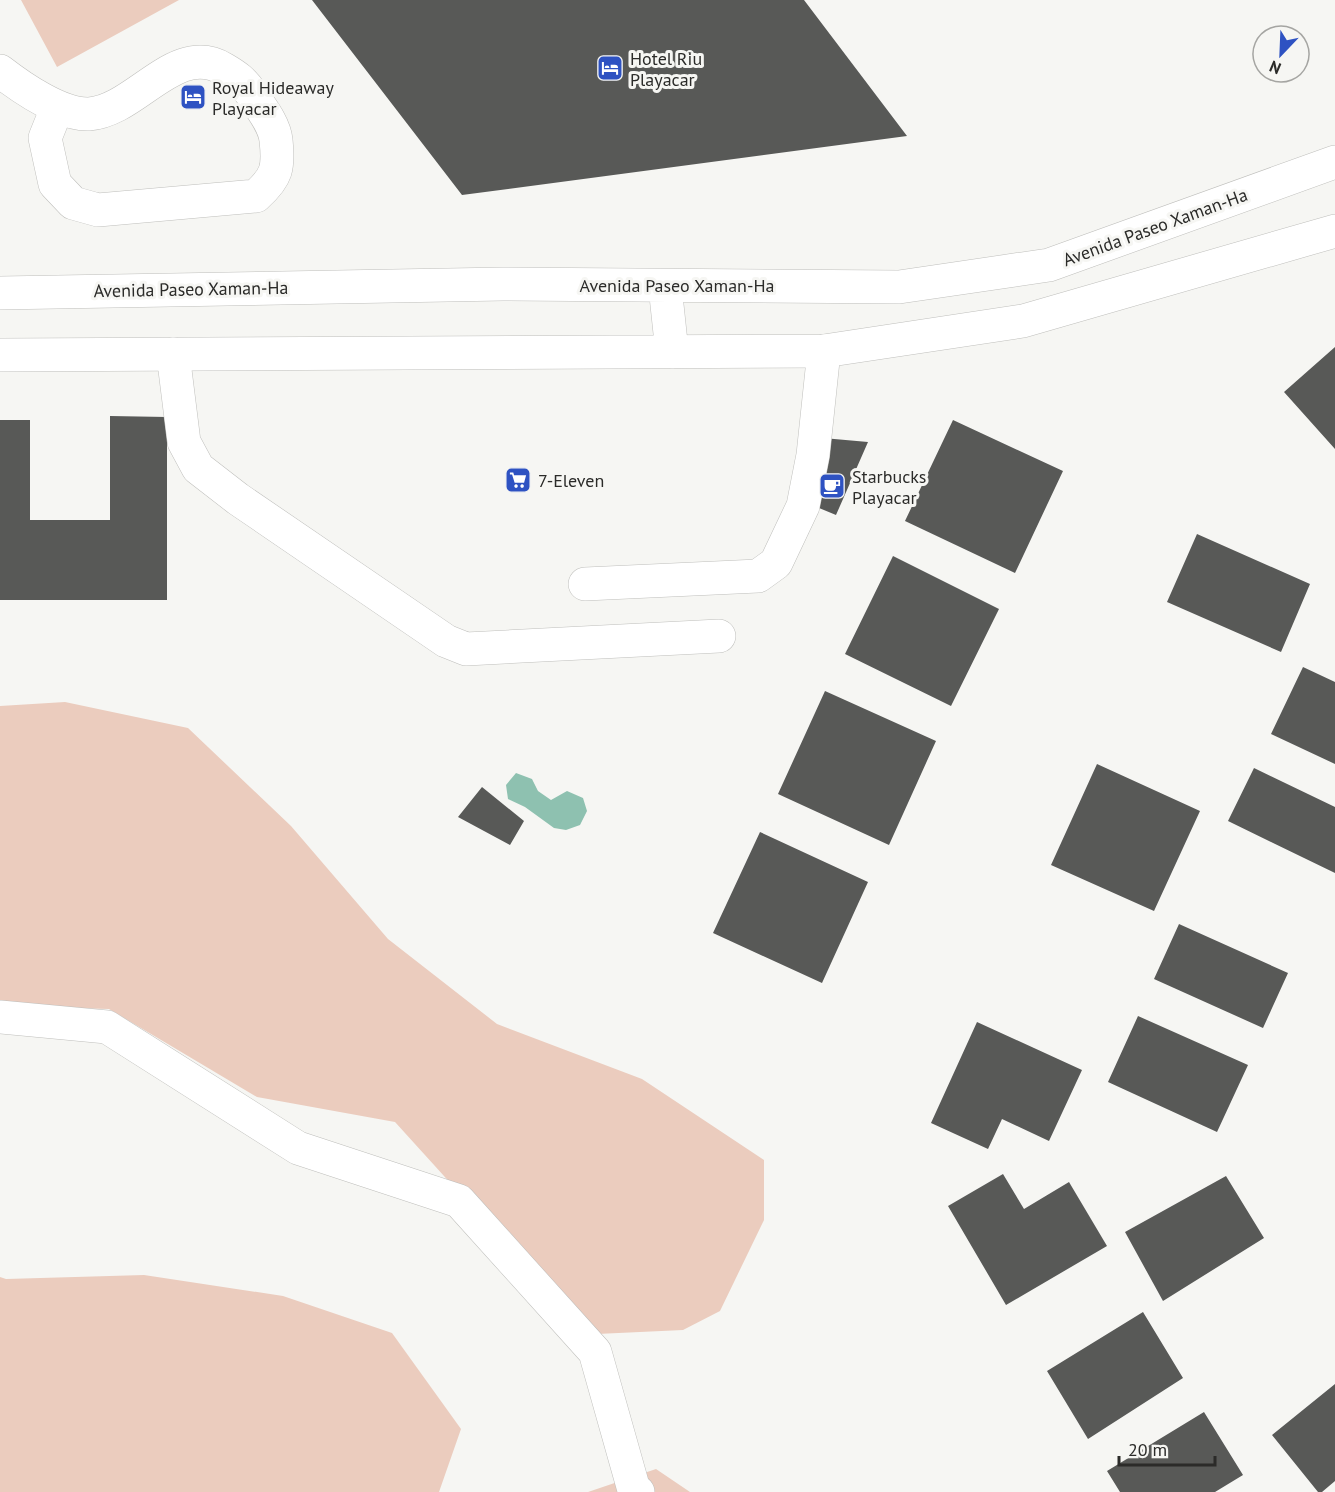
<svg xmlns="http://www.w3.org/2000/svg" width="1335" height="1492" font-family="'PT Sans',sans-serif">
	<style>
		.green { fill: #ebccbe }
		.water { fill: #8ec1b0 }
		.building { fill: #585957 }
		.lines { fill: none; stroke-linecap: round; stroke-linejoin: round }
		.minor-casing { stroke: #bfbfbc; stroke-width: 34 }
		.major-casing { stroke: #bfbfbc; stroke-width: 34 }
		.minor { stroke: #fff; stroke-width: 33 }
		.major { stroke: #fff; stroke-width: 33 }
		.labels { text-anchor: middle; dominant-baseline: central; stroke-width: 6; stroke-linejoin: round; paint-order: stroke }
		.poi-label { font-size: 18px; fill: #2b2b29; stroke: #f6f6f3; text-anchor: start }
		.street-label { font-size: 18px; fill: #2b2b29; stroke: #f6f6f3 }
	</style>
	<rect width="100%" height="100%" fill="#f6f6f3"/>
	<path class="green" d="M 21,0 L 179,0 L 57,67 Z
		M 65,702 L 188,728 L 291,826 L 388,939 L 497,1024 L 642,1079 L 764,1160 L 764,1220 L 720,1311 L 683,1330 L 597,1334 L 521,1261 L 395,1122 L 257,1097 L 109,1009 L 0,1006 L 0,706 Z
		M 144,1275 L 283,1296 L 392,1333 L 461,1429 L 439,1492 L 0,1492 L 0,1277 L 6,1279 Z
		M 656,1469 L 690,1492 L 588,1492 Z"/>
	<path class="water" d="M 516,773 L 532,779 L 538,791 L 551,800 L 567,791 L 583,798 L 587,811 L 580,825 L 566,830 L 554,828 L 525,807 L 508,799 L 506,785 Z"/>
	<path class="building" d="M 312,0 L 804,0 L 907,136 L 462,195 Z
		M 1335,347 L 1335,449 L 1284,392 Z
		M 110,416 L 167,417 L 167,600 L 0,600 L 0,420 L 30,420 L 30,520 L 110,520 Z
		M 953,420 L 1063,471 L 1015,573 L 905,521 Z
		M 823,438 L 868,442 L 836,515 L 807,503 Z
		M 1197,534 L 1310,584 L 1281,652 L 1167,602 Z
		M 893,556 L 999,609 L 951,706 L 845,654 Z
		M 1303,667 L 1335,682 L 1335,764 L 1271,734 Z
		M 825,691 L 936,741 L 889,845 L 778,794 Z
		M 1097,764 L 1200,811 L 1154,911 L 1051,865 Z
		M 1254,768 L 1335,807 L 1335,873 L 1228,821 Z
		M 482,787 L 524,821 L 510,845 L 458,817 Z
		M 760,832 L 868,882 L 822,983 L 713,933 Z
		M 1179,924 L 1288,973 L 1263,1028 L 1154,979 Z
		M 1138,1016 L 1248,1065 L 1217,1132 L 1108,1082 Z
		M 977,1022 L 1082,1070 L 1049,1141 L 1002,1119 L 988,1149 L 931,1123 Z
		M 1003,1174 L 1024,1209 L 1069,1182 L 1107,1246 L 1006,1305 L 948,1206 Z
		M 1226,1176 L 1264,1238 L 1163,1301 L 1125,1232 Z
		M 1143,1312 L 1183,1378 L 1088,1439 L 1047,1371 Z
		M 1335,1384 L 1335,1481 L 1322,1492 L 1318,1492 L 1272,1435 Z
		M 1204,1412 L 1243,1475 L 1215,1492 L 1120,1492 L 1107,1471 Z"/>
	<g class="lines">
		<g class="minor-casing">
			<path id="minor" d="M 0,71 C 22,88 61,115 89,114 C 136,111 176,40 224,69 C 236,76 243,81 251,93 C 260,107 274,123 276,140 C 279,168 277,177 256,196 L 98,210 L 73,203 L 55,184 L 45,138 L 57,108
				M 173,354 L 184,442 L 198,468 L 238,499 L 446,641 L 466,649 L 719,636
				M 585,584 L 758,576 L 776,563 L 803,506 L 813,455 L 824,351
				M 0,1017 L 107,1027 L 298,1148 L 459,1201 L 595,1352 L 634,1490 L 638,1492"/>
		</g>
		<g class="major-casing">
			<path id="major" d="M 665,286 L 672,352
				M 0,293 L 503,284 L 899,287 L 1049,265 L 1335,162
				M 0,355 L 824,351 L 1023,321 L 1335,231"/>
		</g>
		<use href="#minor" class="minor"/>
		<use href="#major" class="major"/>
	</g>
	<defs>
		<g id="hotel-square" transform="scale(1.35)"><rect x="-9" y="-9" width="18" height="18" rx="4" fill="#2e52c2" stroke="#f6f6f3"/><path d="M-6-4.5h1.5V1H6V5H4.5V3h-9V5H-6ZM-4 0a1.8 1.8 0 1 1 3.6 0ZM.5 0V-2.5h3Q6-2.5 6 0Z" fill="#fff"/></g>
		<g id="supermarket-square" transform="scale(1.35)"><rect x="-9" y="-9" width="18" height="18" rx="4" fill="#2e52c2" stroke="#f6f6f3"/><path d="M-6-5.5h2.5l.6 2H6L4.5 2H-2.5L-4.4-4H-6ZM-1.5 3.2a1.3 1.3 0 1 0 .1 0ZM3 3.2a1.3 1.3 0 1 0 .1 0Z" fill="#fff"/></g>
		<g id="cafe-square" transform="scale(1.35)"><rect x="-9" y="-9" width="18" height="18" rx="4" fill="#2e52c2" stroke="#f6f6f3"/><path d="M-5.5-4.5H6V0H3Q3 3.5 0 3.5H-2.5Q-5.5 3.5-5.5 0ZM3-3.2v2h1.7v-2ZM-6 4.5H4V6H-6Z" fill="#fff"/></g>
	</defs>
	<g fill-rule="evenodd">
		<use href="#hotel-square" x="610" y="68"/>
		<use href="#hotel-square" x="193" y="97"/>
		<use href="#supermarket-square" x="518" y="480"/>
		<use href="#cafe-square" x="832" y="486"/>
	</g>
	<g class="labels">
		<g class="poi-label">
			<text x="630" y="58">Hotel Riu<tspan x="630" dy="21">Playacar</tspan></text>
			<text x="212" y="87">Royal Hideaway<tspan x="212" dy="21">Playacar</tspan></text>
			<text x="852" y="476">Starbucks<tspan x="852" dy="21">Playacar</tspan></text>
			<text x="538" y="480">7-Eleven</text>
		</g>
		<g class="street-label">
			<text transform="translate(1155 227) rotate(-20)">Avenida Paseo Xaman-Ha</text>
			<text x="677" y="285">Avenida Paseo Xaman-Ha</text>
			<text transform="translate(191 289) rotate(-1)">Avenida Paseo Xaman-Ha</text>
		</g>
	</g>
	<g transform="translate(1281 54) rotate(203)"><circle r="28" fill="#f6f6f3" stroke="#a5a5a2" stroke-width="1.5"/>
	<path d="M0-4.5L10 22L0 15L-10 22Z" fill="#2e52c2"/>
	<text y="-9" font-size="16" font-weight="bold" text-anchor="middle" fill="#2b2b29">N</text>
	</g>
	<path d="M1119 1456v9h96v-9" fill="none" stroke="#2b2b29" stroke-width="3"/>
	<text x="1128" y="1456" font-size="18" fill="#2b2b29" stroke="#f6f6f3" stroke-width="4.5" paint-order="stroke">20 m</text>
</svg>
